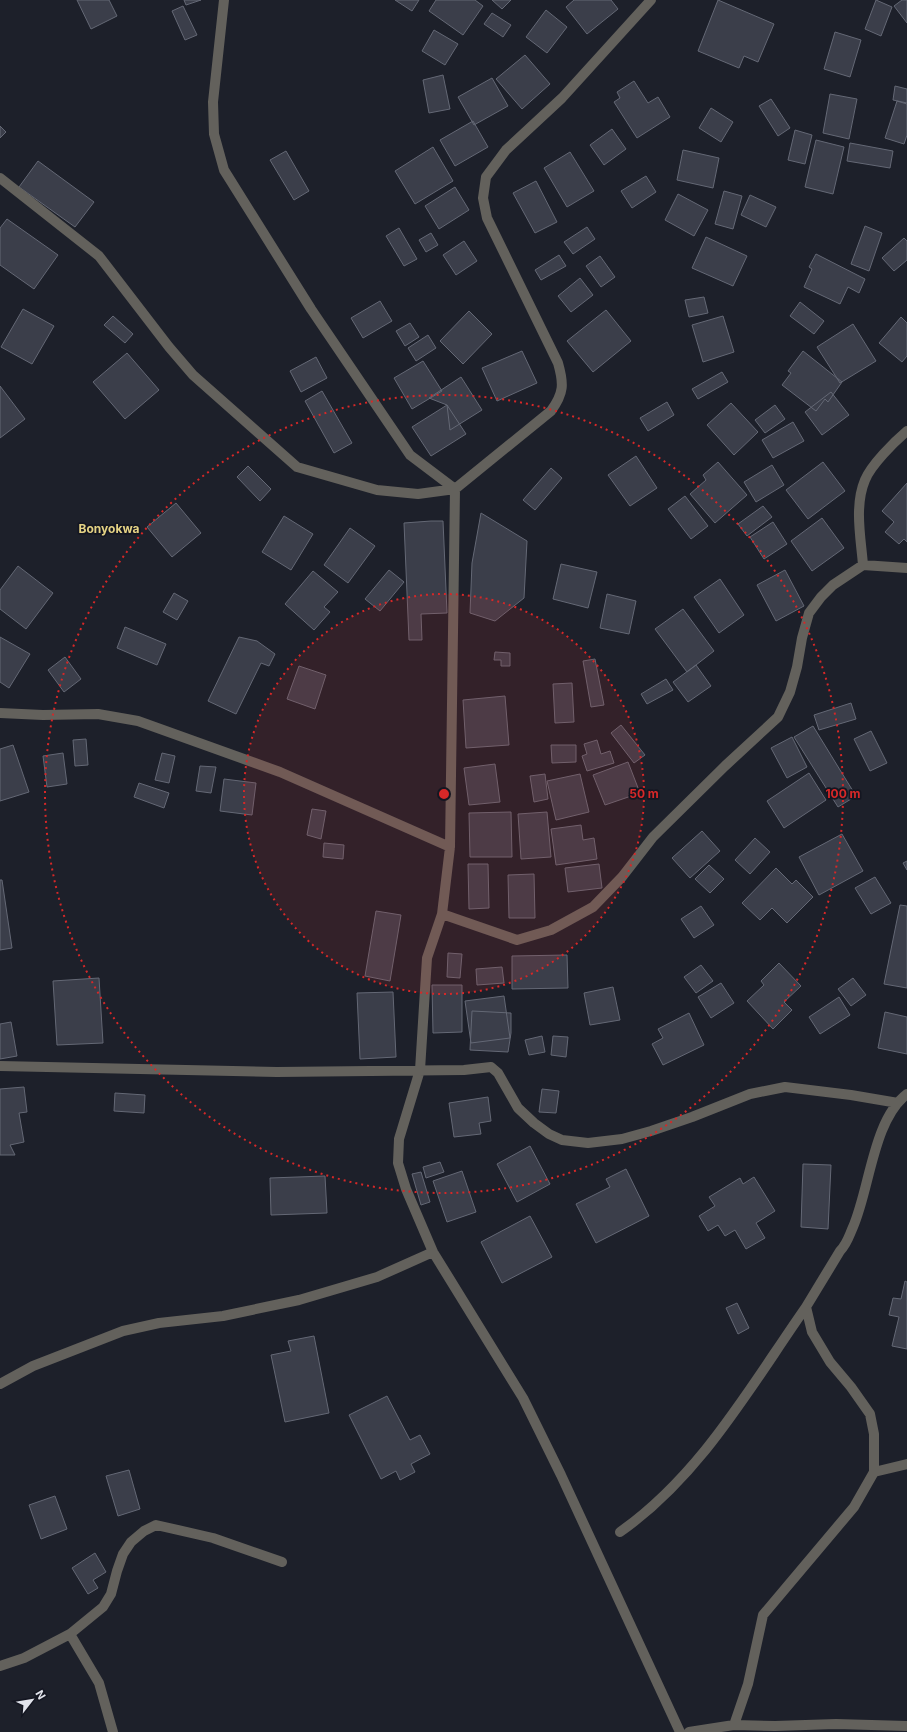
<svg xmlns="http://www.w3.org/2000/svg" width="907" height="1732" font-family="Inter,sans-serif">
	<style>
		.building { fill: #3b3e4a; stroke: #646875 }
		.lines { fill: none; stroke-linecap: round; stroke-linejoin: round }
		.street { stroke: #63615c; stroke-width: 10 }
		.ring { fill: none; stroke: #d62828; stroke-width: 2; stroke-dasharray: 2 4 }
		.labels { text-anchor: middle; dominant-baseline: central; stroke-width: 3.5; stroke-linejoin: round; paint-order: stroke }
		.quarter-label { font-size: 12px; font-weight: bold; fill: #e4d284; stroke: #141621 }
		.centre { fill: #d62828; stroke: #141621; stroke-width: 2 }
		.ring-label { font-size: 12px; text-anchor: middle; font-weight: bold; fill: #d62828; stroke: #141621; stroke-width: 3.5; stroke-linejoin: round; paint-order: stroke }
	</style>
	<rect width="100%" height="100%" fill="#1d202a"/>
	<path class="building" d="M 77,0 L 109,0 L 117,16 L 91,29 Z
		M 184,0 L 201,0 L 186,5 Z
		M 395,0 L 419,0 L 412,11 Z
		M 436,0 L 475,0 L 483,6 L 463,35 L 429,11 Z
		M 492,0 L 511,0 L 502,9 Z
		M 574,0 L 611,0 L 618,9 L 587,34 L 566,7 Z
		M 718,0 L 774,24 L 758,62 L 744,56 L 739,68 L 698,51 Z
		M 876,0 L 892,7 L 881,36 L 865,29 Z
		M 902,0 L 907,0 L 907,23 L 894,6 Z
		M 183,6 L 197,35 L 185,40 L 172,11 Z
		M 546,10 L 567,27 L 547,53 L 526,37 Z
		M 492,13 L 511,25 L 503,37 L 484,24 Z
		M 434,30 L 458,44 L 445,65 L 422,51 Z
		M 835,32 L 861,40 L 850,77 L 824,69 Z
		M 525,55 L 550,84 L 522,109 L 496,79 Z
		M 443,75 L 450,109 L 429,113 L 423,80 Z
		M 492,78 L 508,106 L 474,125 L 458,97 Z
		M 634,81 L 648,103 L 658,97 L 670,117 L 637,138 L 614,102 L 620,98 L 617,92 Z
		M 895,86 L 907,89 L 907,103 L 893,100 Z
		M 830,94 L 857,99 L 849,139 L 823,133 Z
		M 771,99 L 790,128 L 778,136 L 759,106 Z
		M 897,101 L 907,104 L 907,135 L 904,144 L 885,138 Z
		M 711,108 L 733,122 L 721,142 L 699,128 Z
		M 473,121 L 488,147 L 455,166 L 440,140 Z
		M 0,126 L 6,132 L 0,138 Z
		M 612,129 L 626,149 L 604,165 L 590,145 Z
		M 795,130 L 812,135 L 805,164 L 788,160 Z
		M 816,140 L 844,147 L 833,194 L 805,187 Z
		M 850,143 L 893,151 L 890,168 L 847,161 Z
		M 433,147 L 453,181 L 415,204 L 395,171 Z
		M 683,150 L 719,158 L 713,188 L 677,180 Z
		M 286,151 L 309,191 L 294,200 L 270,160 Z
		M 570,152 L 594,191 L 567,207 L 544,168 Z
		M 38,161 L 94,202 L 75,227 L 19,187 Z
		M 646,176 L 656,192 L 632,208 L 621,191 Z
		M 536,181 L 557,222 L 535,233 L 513,193 Z
		M 455,187 L 469,210 L 439,229 L 425,206 Z
		M 724,191 L 742,196 L 733,229 L 715,224 Z
		M 678,194 L 708,210 L 694,236 L 665,220 Z
		M 750,195 L 776,207 L 766,227 L 741,215 Z
		M 7,219 L 58,255 L 34,289 L 0,265 L 0,228 Z
		M 865,226 L 882,233 L 869,271 L 851,264 Z
		M 587,227 L 595,239 L 573,254 L 564,242 Z
		M 399,228 L 417,259 L 404,266 L 386,236 Z
		M 431,233 L 438,245 L 426,252 L 419,240 Z
		M 706,237 L 747,256 L 733,286 L 692,268 Z
		M 904,238 L 907,241 L 907,260 L 894,271 L 882,258 Z
		M 464,241 L 477,261 L 456,275 L 443,255 Z
		M 816,254 L 865,279 L 859,293 L 848,287 L 840,304 L 804,287 L 812,269 L 809,267 Z
		M 559,255 L 566,266 L 541,280 L 535,270 Z
		M 600,256 L 615,277 L 601,287 L 586,266 Z
		M 580,278 L 593,295 L 571,312 L 558,296 Z
		M 704,297 L 708,313 L 689,317 L 685,300 Z
		M 380,301 L 392,321 L 363,338 L 351,318 Z
		M 800,302 L 824,321 L 814,334 L 790,316 Z
		M 23,309 L 54,326 L 32,364 L 1,347 Z
		M 606,310 L 631,341 L 593,372 L 567,341 Z
		M 469,311 L 492,334 L 463,364 L 440,341 Z
		M 113,316 L 133,334 L 125,343 L 104,325 Z
		M 723,316 L 734,352 L 703,362 L 692,325 Z
		M 901,317 L 907,323 L 907,356 L 902,362 L 879,343 Z
		M 410,323 L 419,337 L 405,346 L 396,331 Z
		M 853,324 L 876,361 L 840,383 L 817,347 Z
		M 428,335 L 436,348 L 416,361 L 408,348 Z
		M 522,351 L 537,383 L 497,401 L 482,368 Z
		M 803,351 L 842,382 L 828,402 L 825,399 L 816,411 L 782,385 L 791,373 L 788,371 Z
		M 127,353 L 159,390 L 125,419 L 93,382 Z
		M 316,357 L 327,378 L 301,392 L 290,371 Z
		M 423,361 L 442,391 L 412,409 L 394,378 Z
		M 722,372 L 728,382 L 698,399 L 692,389 Z
		M 461,377 L 482,410 L 450,430 L 447,405 L 429,398 Z
		M 0,386 L 25,419 L 0,438 Z
		M 322,391 L 352,443 L 334,453 L 305,401 Z
		M 831,392 L 849,415 L 822,435 L 805,412 Z
		M 667,402 L 674,415 L 648,431 L 640,418 Z
		M 731,403 L 758,432 L 734,455 L 707,425 Z
		M 447,405 L 466,434 L 431,456 L 412,427 Z
		M 775,405 L 785,419 L 765,433 L 755,420 Z
		M 793,422 L 804,441 L 773,458 L 762,440 Z
		M 636,456 L 657,488 L 630,506 L 608,475 Z
		M 718,462 L 747,495 L 715,523 L 690,494 L 706,480 L 703,475 Z
		M 823,462 L 845,491 L 808,519 L 786,490 Z
		M 772,465 L 784,485 L 756,502 L 744,482 Z
		M 248,466 L 271,489 L 260,501 L 237,477 Z
		M 551,468 L 562,478 L 535,510 L 523,500 Z
		M 907,483 L 907,542 L 904,539 L 899,544 L 885,532 L 894,522 L 882,511 Z
		M 685,496 L 708,526 L 691,539 L 668,509 Z
		M 176,503 L 201,533 L 172,557 L 147,527 Z
		M 763,506 L 772,517 L 747,536 L 738,524 Z
		M 481,513 L 527,541 L 524,598 L 495,621 L 470,613 L 472,563 Z
		M 284,516 L 313,534 L 291,570 L 262,552 Z
		M 822,518 L 844,548 L 812,571 L 791,541 Z
		M 431,521 L 443,521 L 447,613 L 421,614 L 422,640 L 409,640 L 404,523 Z
		M 773,522 L 787,544 L 764,559 L 750,537 Z
		M 350,528 L 375,546 L 348,583 L 324,565 Z
		M 561,564 L 597,572 L 588,608 L 553,599 Z
		M 18,566 L 53,593 L 26,629 L 0,609 L 0,590 Z
		M 389,570 L 404,582 L 380,611 L 365,599 Z
		M 785,570 L 804,606 L 776,621 L 757,585 Z
		M 313,571 L 338,592 L 324,607 L 330,612 L 314,630 L 285,604 Z
		M 720,579 L 744,615 L 719,633 L 694,597 Z
		M 174,593 L 188,601 L 177,620 L 163,612 Z
		M 607,594 L 636,601 L 629,634 L 600,628 Z
		M 683,609 L 714,651 L 687,672 L 655,629 Z
		M 125,627 L 166,644 L 157,665 L 117,648 Z
		M 0,637 L 30,654 L 9,688 L 0,682 Z
		M 239,637 L 257,641 L 275,654 L 269,666 L 261,663 L 236,714 L 208,701 Z
		M 495,652 L 510,653 L 510,666 L 501,666 L 501,660 L 494,660 Z
		M 65,657 L 81,679 L 64,692 L 48,670 Z
		M 595,659 L 604,705 L 591,707 L 583,661 Z
		M 696,665 L 711,686 L 688,702 L 673,682 Z
		M 299,666 L 326,675 L 315,709 L 287,699 Z
		M 666,679 L 673,690 L 647,704 L 641,694 Z
		M 572,683 L 574,722 L 555,723 L 553,684 Z
		M 505,696 L 509,745 L 466,748 L 463,700 Z
		M 851,703 L 856,719 L 819,730 L 814,715 Z
		M 621,725 L 645,755 L 634,763 L 611,733 Z
		M 813,726 L 856,796 L 838,807 L 794,737 Z
		M 871,731 L 887,763 L 870,771 L 854,739 Z
		M 792,737 L 807,767 L 787,778 L 771,748 Z
		M 86,739 L 88,765 L 75,766 L 73,740 Z
		M 597,740 L 601,754 L 610,751 L 614,763 L 587,771 L 582,756 L 587,754 L 584,744 Z
		M 13,745 L 29,792 L 0,801 L 0,749 Z
		M 551,745 L 576,745 L 576,762 L 552,763 Z
		M 63,753 L 67,784 L 47,787 L 43,756 Z
		M 162,753 L 175,756 L 169,783 L 155,780 Z
		M 628,762 L 640,793 L 605,805 L 593,775 Z
		M 495,764 L 500,802 L 469,805 L 464,768 Z
		M 200,766 L 216,767 L 211,793 L 196,791 Z
		M 809,773 L 826,800 L 784,828 L 767,801 Z
		M 545,774 L 548,799 L 534,802 L 530,776 Z
		M 580,774 L 589,812 L 556,820 L 547,781 Z
		M 224,779 L 256,783 L 252,815 L 220,811 Z
		M 139,783 L 169,793 L 164,808 L 134,797 Z
		M 312,809 L 326,811 L 321,839 L 307,835 Z
		M 511,812 L 512,857 L 470,857 L 469,813 Z
		M 547,812 L 551,857 L 521,859 L 518,814 Z
		M 581,825 L 583,840 L 594,838 L 597,859 L 556,865 L 551,829 Z
		M 702,831 L 720,851 L 690,878 L 672,858 Z
		M 842,834 L 863,871 L 819,895 L 799,857 Z
		M 755,838 L 770,852 L 750,874 L 735,860 Z
		M 324,843 L 344,845 L 343,859 L 323,857 Z
		M 907,861 L 907,870 L 903,863 Z
		M 468,864 L 488,864 L 489,908 L 469,909 Z
		M 599,864 L 602,888 L 568,892 L 565,868 Z
		M 709,865 L 724,879 L 710,893 L 695,879 Z
		M 776,868 L 792,884 L 796,880 L 813,897 L 787,923 L 772,908 L 760,920 L 742,903 Z
		M 534,874 L 535,918 L 509,918 L 508,875 Z
		M 875,877 L 891,903 L 871,914 L 855,888 Z
		M 0,880 L 2,880 L 12,948 L 0,950 Z
		M 900,905 L 907,906 L 907,988 L 884,984 Z
		M 701,906 L 714,925 L 694,938 L 681,919 Z
		M 376,911 L 401,915 L 390,981 L 365,976 Z
		M 448,953 L 462,954 L 460,978 L 447,977 Z
		M 567,955 L 568,988 L 512,989 L 512,956 Z
		M 779,963 L 801,986 L 784,1002 L 792,1010 L 773,1029 L 747,1001 L 764,985 L 761,981 Z
		M 701,965 L 713,981 L 696,993 L 684,977 Z
		M 502,967 L 504,983 L 477,985 L 476,969 Z
		M 99,978 L 103,1043 L 57,1045 L 53,981 Z
		M 853,978 L 866,995 L 851,1006 L 838,989 Z
		M 721,983 L 734,1003 L 711,1018 L 698,997 Z
		M 432,985 L 462,985 L 462,1032 L 433,1033 Z
		M 613,987 L 620,1020 L 590,1025 L 584,993 Z
		M 393,992 L 396,1057 L 360,1059 L 357,993 Z
		M 504,996 L 510,1038 L 471,1043 L 465,1001 Z
		M 839,997 L 850,1015 L 820,1034 L 809,1017 Z
		M 472,1011 L 511,1013 L 511,1033 L 508,1052 L 470,1050 Z
		M 885,1012 L 907,1017 L 907,1054 L 878,1048 Z
		M 689,1013 L 704,1045 L 663,1065 L 652,1044 L 663,1038 L 658,1029 Z
		M 11,1022 L 17,1056 L 0,1059 L 0,1024 Z
		M 542,1036 L 545,1052 L 529,1055 L 525,1040 Z
		M 553,1036 L 568,1037 L 566,1057 L 551,1055 Z
		M 24,1087 L 27,1112 L 19,1113 L 24,1142 L 10,1145 L 15,1155 L 0,1155 L 0,1089 Z
		M 542,1089 L 559,1091 L 556,1113 L 539,1112 Z
		M 115,1093 L 145,1095 L 144,1113 L 114,1111 Z
		M 488,1097 L 491,1121 L 479,1123 L 481,1134 L 454,1137 L 449,1103 Z
		M 530,1146 L 550,1184 L 517,1202 L 497,1164 Z
		M 440,1162 L 444,1172 L 426,1178 L 423,1167 Z
		M 803,1164 L 831,1165 L 828,1229 L 801,1227 Z
		M 626,1169 L 649,1216 L 596,1243 L 576,1204 L 610,1187 L 606,1179 Z
		M 462,1171 L 476,1212 L 447,1222 L 433,1181 Z
		M 421,1172 L 430,1202 L 421,1205 L 412,1174 Z
		M 325,1176 L 327,1213 L 271,1215 L 270,1178 Z
		M 754,1177 L 775,1211 L 756,1223 L 765,1238 L 746,1249 L 735,1230 L 725,1236 L 718,1225 L 708,1231 L 699,1216 L 715,1206 L 709,1197 L 740,1178 L 743,1184 Z
		M 530,1216 L 552,1257 L 502,1283 L 481,1242 Z
		M 905,1281 L 907,1282 L 907,1349 L 892,1346 L 899,1317 L 889,1315 L 893,1298 L 901,1299 Z
		M 737,1303 L 749,1328 L 738,1334 L 726,1308 Z
		M 314,1336 L 329,1413 L 285,1422 L 271,1355 L 291,1351 L 288,1341 Z
		M 387,1396 L 410,1440 L 420,1435 L 430,1454 L 411,1464 L 415,1472 L 400,1480 L 396,1471 L 381,1479 L 349,1415 Z
		M 129,1470 L 140,1509 L 118,1516 L 106,1476 Z
		M 55,1496 L 67,1529 L 41,1539 L 29,1505 Z
		M 95,1553 L 106,1572 L 93,1580 L 98,1588 L 88,1594 L 72,1568 Z"/>
	<g class="lines">
		<path class="street" d="M 224,0 L 213,102 L 214,134 L 224,170 L 311,309 L 410,455 L 455,489
			M 651,0 L 562,98 L 506,150 L 486,177 L 483,198 L 487,218 L 558,363 C 564,384 564,393 551,411 L 455,489 L 450,847 L 442,914 L 427,958 L 420,1070 L 399,1139 L 398,1163 L 406,1189 L 433,1252 L 523,1398 L 561,1475 L 680,1732
			M 0,178 L 99,256 L 169,347 L 193,375 L 297,467 L 377,490 L 418,494 L 455,489
			M 863,565 C 861,539 854,506 865,480 C 871,465 894,442 907,431
			M 0,713 L 43,715 L 98,714 L 138,721 L 280,772 L 450,847
			M 442,914 L 517,940 L 551,930 L 593,907 L 622,877 L 653,837 L 725,766 L 778,717 L 790,692 L 797,667 L 802,638 L 809,613 L 821,597 L 833,585 L 863,565 L 907,568
			M 0,1066 L 277,1072 L 464,1070 L 491,1067 L 498,1073 L 518,1108 L 534,1123 L 549,1134 L 562,1140 L 588,1143 L 622,1139 L 651,1131 L 692,1117 L 750,1094 L 785,1087 L 851,1095 L 898,1103
			M 0,1384 L 33,1366 L 123,1331 L 159,1323 L 223,1316 L 299,1300 L 377,1277 L 433,1252
			M 874,1472 L 907,1464
			M 620,1532 C 701,1475 750,1387 806,1307
			M 70,1634 L 99,1683 L 113,1732
			M 0,1666 L 24,1658 L 70,1634 L 103,1607 L 111,1594 L 117,1571 L 123,1554 L 131,1542 L 144,1531 L 156,1525 L 213,1538 L 282,1562
			M 734,1725 L 748,1684 L 763,1615 L 854,1507 L 874,1472 L 874,1434 L 870,1414 L 851,1387 L 830,1362 L 812,1332 L 806,1307 L 840,1251 C 847,1244 849,1236 853,1227 C 870,1188 873,1120 907,1094
			M 689,1732 L 734,1725 L 775,1726 L 836,1724 L 907,1726"/>
	</g>
	<circle cx="444" cy="794" r="200" fill="#d62828" fill-opacity=".12"/>
	<g class="ring">
		<circle cx="444" cy="794" r="200"/>
		<circle cx="444" cy="794" r="399"/>
	</g>
	<g class="labels">
		<g class="quarter-label">
			<text x="109" y="528">Bonyokwa</text>
		</g>
	</g>
	<circle cx="444" cy="794" r="6" class="centre"/>
	<g class="ring-label">
		<text x="644" y="798">50 m</text>
		<text x="843" y="798">100 m</text>
	</g>
	<g transform="translate(32 1700) rotate(59)" stroke="#141621" stroke-width="3" paint-order="stroke">
	<path d="M0-3L7 15L0 10L-7 15Z" fill="#e1e3eb"/>
	<text y="-6" font-size="11" font-weight="bold" text-anchor="middle" fill="#e1e3eb">N</text>
	</g>
</svg>
